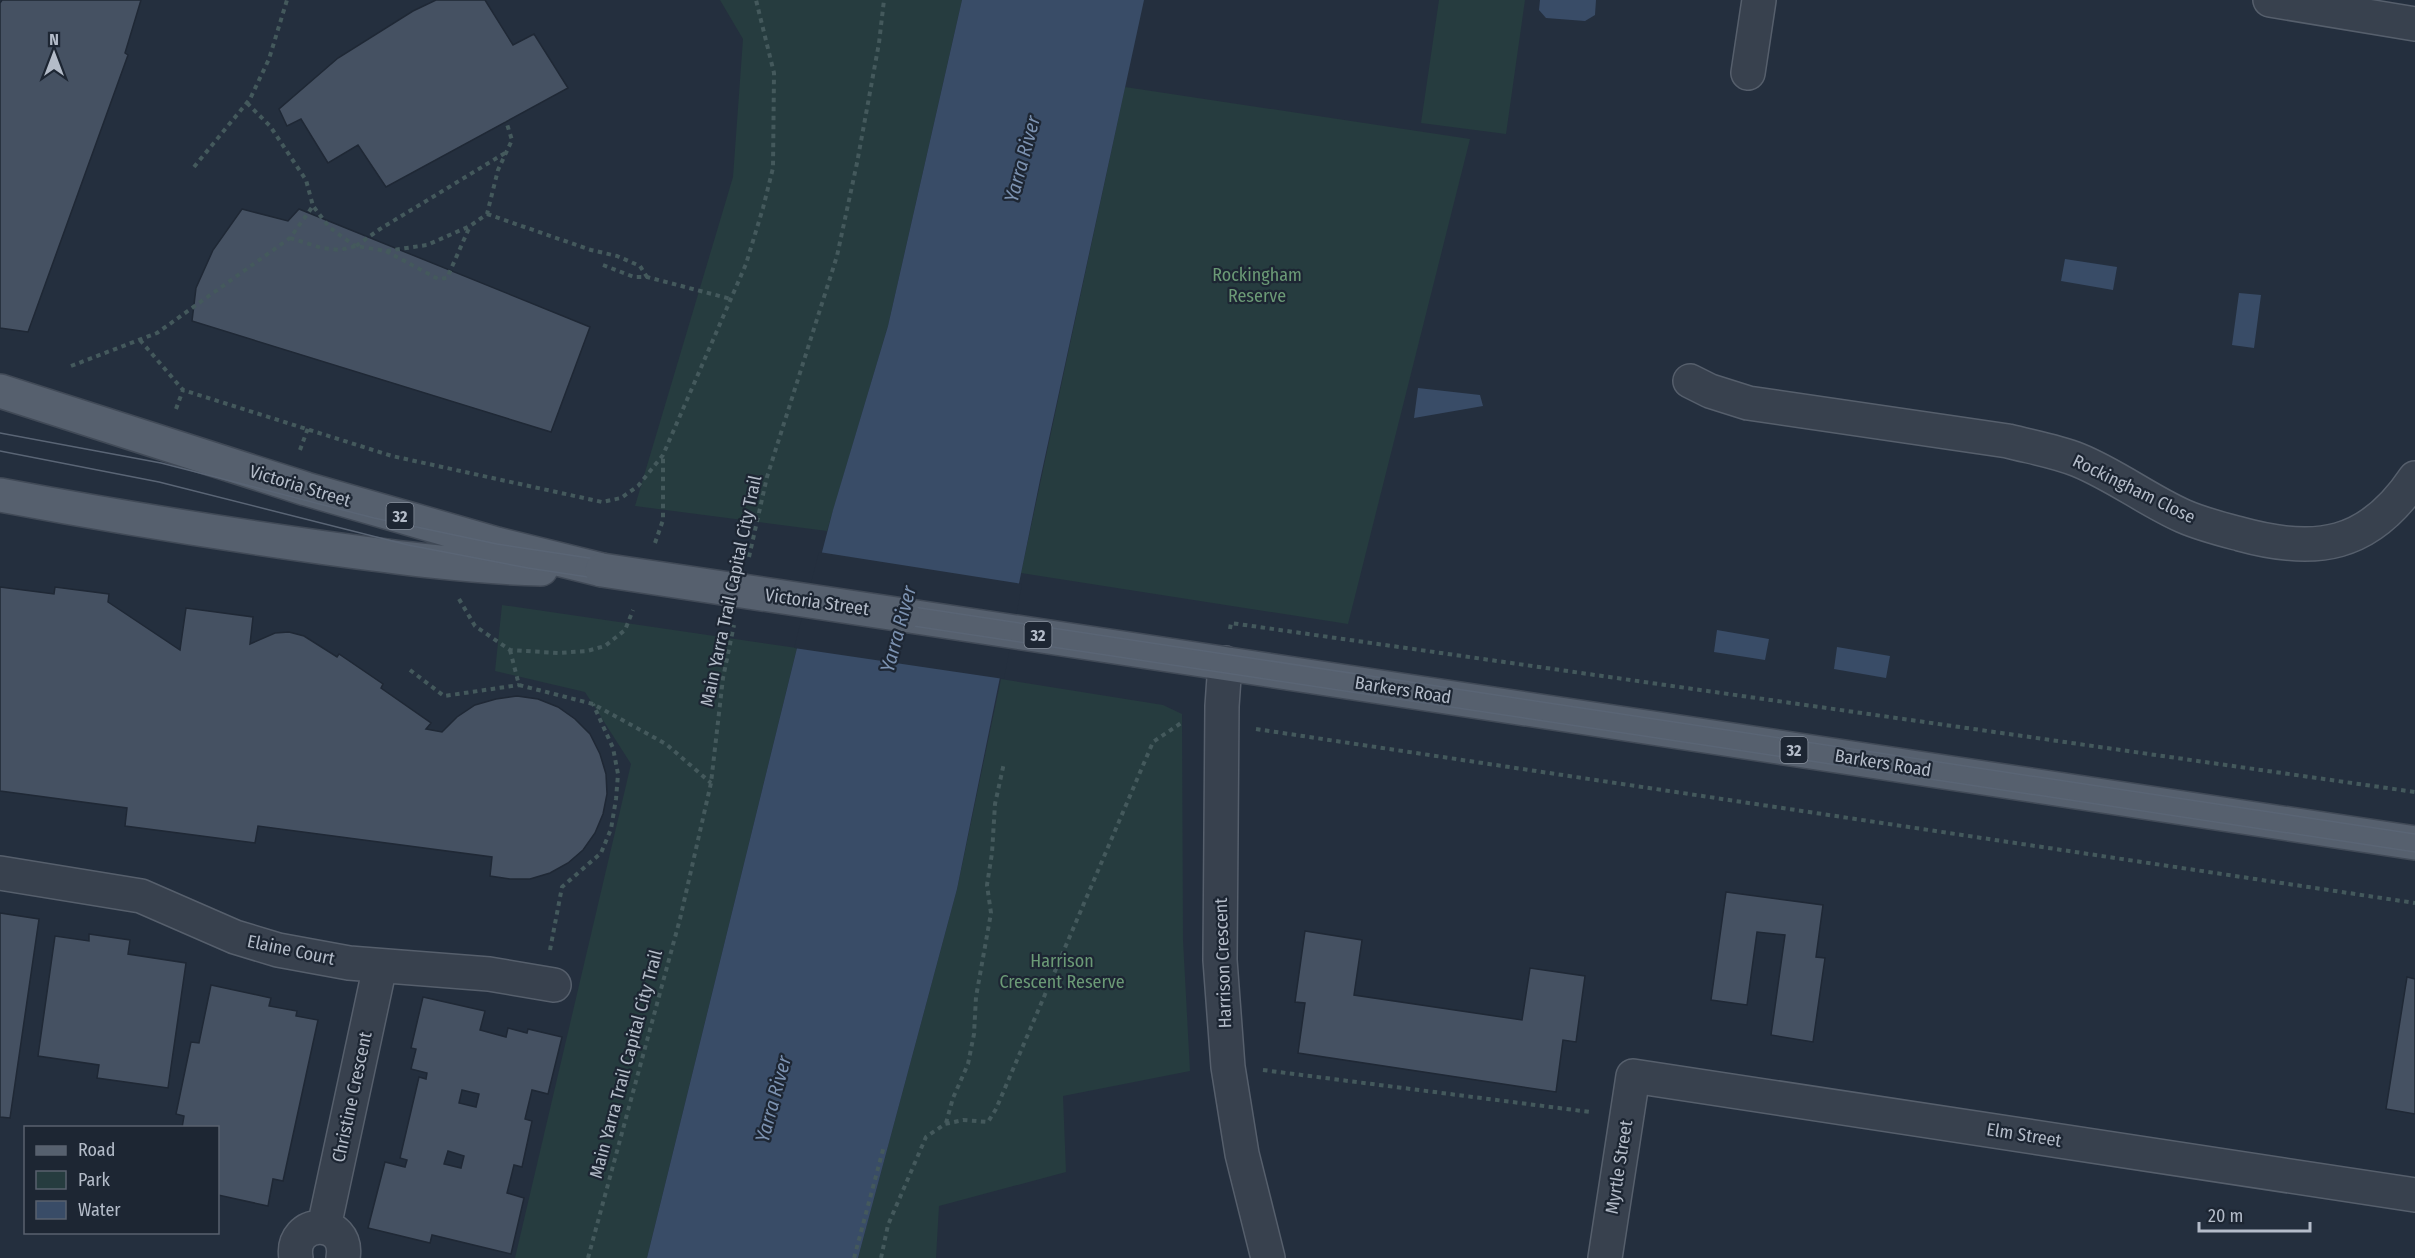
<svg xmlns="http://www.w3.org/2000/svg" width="2415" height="1258" font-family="'Fira Sans Condensed',sans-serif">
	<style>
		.green { fill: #263c3f }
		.water { fill: #394c67 }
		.pier { fill: #242f3e }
		.building { fill: #455162; stroke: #1f2835; stroke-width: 1.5; fill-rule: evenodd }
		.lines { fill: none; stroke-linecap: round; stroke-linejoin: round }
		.minor-casing { stroke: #565f6c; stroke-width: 36 }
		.major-casing { stroke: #414a57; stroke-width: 36 }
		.path { stroke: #44595c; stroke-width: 4; stroke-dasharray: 4.5 4.5; stroke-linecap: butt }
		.minor { stroke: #38414e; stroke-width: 33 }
		.major { stroke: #56606e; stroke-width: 33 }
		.tram { stroke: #5a6575; stroke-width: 1.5 }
		.major-bridge-casing { stroke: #414a57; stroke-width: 36; stroke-linecap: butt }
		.major-bridge { stroke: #56606e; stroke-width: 33 }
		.labels { text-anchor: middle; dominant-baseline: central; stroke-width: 4.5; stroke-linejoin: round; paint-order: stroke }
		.shield { fill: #1d2633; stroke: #878f9c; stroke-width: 1.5 }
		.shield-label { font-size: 16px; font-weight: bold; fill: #b4bcc9 }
		.park-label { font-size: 18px; fill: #6b9a76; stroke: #1d2633 }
		.street-label { font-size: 18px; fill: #b4bcc9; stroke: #1d2633 }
		.water-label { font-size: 20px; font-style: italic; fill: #7c92b1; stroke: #1d2633 }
	</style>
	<rect width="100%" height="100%" fill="#242f3e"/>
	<path class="green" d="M 720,0 L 962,0 L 888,326 L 827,531 L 635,506 L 733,177 L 743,39 Z
		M 1439,0 L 1525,0 L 1506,134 L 1421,123 Z
		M 1125,87 L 1470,139 L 1348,624 L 1021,573 Z
		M 502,605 L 797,648 L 647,1258 L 515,1258 L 631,764 L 585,692 L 495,671 Z
		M 1001,679 L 1163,705 L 1182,714 L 1183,940 L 1190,1071 L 1063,1096 L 1066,1172 L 939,1206 L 936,1258 L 858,1258 L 957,889 Z"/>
	<path class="water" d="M 962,0 L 1144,0 L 1040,480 L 957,889 L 858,1258 L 647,1258 L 797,648 L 833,510 L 888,326 Z
		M 1540,0 L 1596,0 L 1595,15 L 1585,21 L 1546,18 L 1539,10 Z
		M 2065,259 L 2117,267 L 2113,290 L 2061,281 Z
		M 2239,293 L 2261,295 L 2254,348 L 2232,345 Z
		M 1418,388 L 1480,395 L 1483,406 L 1414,418 Z
		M 1717,630 L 1769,639 L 1765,660 L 1714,652 Z
		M 1837,647 L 1890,656 L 1886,678 L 1834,669 Z"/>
	<path class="pier" d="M 819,552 L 1022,584 L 1004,679 L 794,648 Z"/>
	<path class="building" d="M 2,0 L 141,0 L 125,53 L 128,55 L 28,332 L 0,328 L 0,3 Z
		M 436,0 L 485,0 L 513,45 L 534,34 L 568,88 L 386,187 L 358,145 L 328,163 L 301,119 L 287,126 L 279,109 L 338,58 L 413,11 Z
		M 242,209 L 288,221 L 299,209 L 590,327 L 551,432 L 192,321 L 196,288 L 213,250 Z
		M 0,587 L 54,594 L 55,587 L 109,594 L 108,602 L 180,650 L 186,608 L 253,617 L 250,644 L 275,633 L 289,632 L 304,636 L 337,657 L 339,654 L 383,684 L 381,688 L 431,723 L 426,729 L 442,732 L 457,717 L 475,705 L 496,699 L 517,696 L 538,699 L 558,707 L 575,719 L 590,734 L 600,754 L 606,774 L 607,794 L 603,814 L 595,833 L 583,850 L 568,863 L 550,873 L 530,879 L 510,879 L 490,876 L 492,857 L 258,826 L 255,843 L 125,826 L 127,808 L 0,791 Z
		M 1726,892 L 1823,905 L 1816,957 L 1825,958 L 1813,1042 L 1771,1035 L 1785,935 L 1757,932 L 1747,1005 L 1711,1000 Z
		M 0,913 L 39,919 L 10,1118 L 0,1117 Z
		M 1305,931 L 1362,940 L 1354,995 L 1522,1020 L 1530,968 L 1585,976 L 1576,1042 L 1563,1040 L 1556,1092 L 1298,1053 L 1305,1003 L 1295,1002 Z
		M 89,934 L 130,940 L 128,954 L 186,963 L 168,1088 L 97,1078 L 99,1065 L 38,1056 L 55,936 L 89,941 Z
		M 2407,977 L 2415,979 L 2415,1114 L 2386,1109 Z
		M 211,985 L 271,998 L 269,1006 L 297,1011 L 296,1016 L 318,1020 L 283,1181 L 273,1179 L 268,1206 L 218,1195 L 218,1128 L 182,1128 L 184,1116 L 176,1114 L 191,1042 L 199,1043 Z
		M 423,997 L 485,1011 L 480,1030 L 506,1037 L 508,1028 L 527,1033 L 528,1029 L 562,1037 L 548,1094 L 532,1090 L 525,1119 L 532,1121 L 522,1167 L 514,1165 L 507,1193 L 524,1198 L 511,1254 L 432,1235 L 430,1243 L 368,1228 L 385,1162 L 405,1167 L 407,1160 L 400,1158 L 419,1077 L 426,1079 L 427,1073 L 411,1069 L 416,1049 L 411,1048 ZM 462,1090 L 479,1094 L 476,1107 L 459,1103 ZM 448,1151 L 464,1156 L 461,1168 L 444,1164 Z"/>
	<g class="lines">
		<g class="minor-casing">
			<path id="minor" d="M 2270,0 L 2415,24
				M 1748,73 L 1759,0
				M 1690,381 L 1710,391 L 1748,403 L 2008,441 C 2031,447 2056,451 2078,460 C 2115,475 2147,500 2183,516 C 2201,524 2221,529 2240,534 C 2316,555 2369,547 2415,478
				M 1225,663 L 1222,706 L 1220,960 L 1228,1067 L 1242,1154 L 1268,1258
				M 0,873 L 141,896 L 235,937 L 278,950 L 349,963 L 489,974 L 554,985
				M 324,1227 L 380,966
				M 296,1258 C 289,1218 350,1216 343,1258
				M 1605,1258 L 1633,1076 L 2415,1195"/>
		</g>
		<g class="major-casing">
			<path id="major" d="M 0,391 L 306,489 L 497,544 L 602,570
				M 0,495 C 106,515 212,532 319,547 C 393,557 466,567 541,569
				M 903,615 L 2415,843"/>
		</g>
		<path class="path" d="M 247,103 L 270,126 L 306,180 L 313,206 L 329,227 L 355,246
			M 194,167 L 250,99 L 269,59 L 287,0
			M 487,214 L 591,250 L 617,256 L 640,266 L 647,277
			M 290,238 L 322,248 L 340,250 L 356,246 L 386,251 L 427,245 L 470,226 L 487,214 L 498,170 L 512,140 L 506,121
			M 356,246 L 380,229 L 505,153
			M 386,251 L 438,279 L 447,278 L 470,226
			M 603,265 L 634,277 L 647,277 L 731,299
			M 140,340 L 183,390 L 392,456 L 602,502 L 621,498 L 638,486 L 663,455 L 746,264 L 763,208 L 773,168 L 774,73 L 756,0
			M 71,366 L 157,333 L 290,238 L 313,206
			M 176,409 L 183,390
			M 300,450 L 308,428
			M 655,543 L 663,520 L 663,456
			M 749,557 L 767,477 L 837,256 L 857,163 L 879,43 L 884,0
			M 459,599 L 475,626 L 510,650 L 558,653 L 587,651 L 605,646 L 625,630 L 633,610
			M 1230,629 L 1231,623 L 2415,792
			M 510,650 L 519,685 L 593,704 L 666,744 L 711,783
			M 410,670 L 444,696 L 519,685
			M 1256,729 L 2415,903
			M 550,950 L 562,887 L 601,853 L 611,829 L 616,799 L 618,774 L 613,748 L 593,704
			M 1263,1070 L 1590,1112
			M 946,1123 L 953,1098 L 968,1064 L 974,1034 L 976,997 L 991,913 L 987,885 L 992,853 L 995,804 L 1004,763
			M 588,1258 L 680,919 L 711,783 L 723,678 L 734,625
			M 854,1258 L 884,1146
			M 881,1258 L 888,1225 L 926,1137 L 945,1124 L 963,1120 L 988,1122 L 996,1109 L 1153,742 L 1184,721"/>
		<use href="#minor" class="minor"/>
		<use href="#major" class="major"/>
		<path class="tram" d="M 0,433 L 161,463 L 374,518 L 497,544 L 2415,834
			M 0,451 L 159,482 L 408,545 L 528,568 L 2415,852"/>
		<g class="major-bridge-casing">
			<path id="major-bridge" d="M 602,570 L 903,615"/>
		</g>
		<use href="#major-bridge" class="major-bridge"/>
	</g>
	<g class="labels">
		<g class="shield">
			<rect x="386.5" y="503" width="27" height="26" rx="4.5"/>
			<rect x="1024.5" y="622" width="27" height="26" rx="4.5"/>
			<rect x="1780.5" y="737" width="27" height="26" rx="4.5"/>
		</g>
		<g class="shield-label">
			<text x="400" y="516">32</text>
			<text x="1038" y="635">32</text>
			<text x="1794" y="750">32</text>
		</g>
		<g class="park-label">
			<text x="1257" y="275">Rockingham<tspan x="1257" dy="21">Reserve</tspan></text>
			<text x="1062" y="961">Harrison<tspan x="1062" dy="21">Crescent Reserve</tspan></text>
		</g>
		<g class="street-label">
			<text transform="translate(300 486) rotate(17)">Victoria Street</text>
			<text transform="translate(2134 489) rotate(26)">Rockingham Close</text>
			<text transform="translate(731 591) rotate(-78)">Main Yarra Trail Capital City Trail</text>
			<text transform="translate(817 602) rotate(8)">Victoria Street</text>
			<text transform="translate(1403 690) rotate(9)">Barkers Road</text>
			<text transform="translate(1883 763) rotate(9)">Barkers Road</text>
			<text transform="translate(291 950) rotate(12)">Elaine Court</text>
			<text transform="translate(1223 963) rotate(-92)">Harrison Crescent</text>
			<text transform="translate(626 1064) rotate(-75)">Main Yarra Trail Capital City Trail</text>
			<text transform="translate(352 1097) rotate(-78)">Christine Crescent</text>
			<text transform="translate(2024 1135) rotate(9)">Elm Street</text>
			<text transform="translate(1619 1167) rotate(-81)">Myrtle Street</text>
		</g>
		<g class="water-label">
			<text transform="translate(1022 159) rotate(-75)">Yarra River</text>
			<text transform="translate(898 629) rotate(-75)">Yarra River</text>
			<text transform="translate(773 1099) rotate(-75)">Yarra River</text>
		</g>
	</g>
	<rect x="24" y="1126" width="195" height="108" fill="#1d2633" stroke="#59626f" stroke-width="1.5"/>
	<rect x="36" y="1146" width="30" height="9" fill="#56606e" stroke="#59626f" stroke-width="1.5"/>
	<text x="78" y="1156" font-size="18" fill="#b4bcc9">Road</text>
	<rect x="36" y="1171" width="30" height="18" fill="#263c3f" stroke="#59626f" stroke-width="1.5"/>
	<text x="78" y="1186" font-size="18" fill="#b4bcc9">Park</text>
	<rect x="36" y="1201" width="30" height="18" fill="#394c67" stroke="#59626f" stroke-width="1.5"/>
	<text x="78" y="1216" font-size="18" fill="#b4bcc9">Water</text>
	<g transform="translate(54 54)" stroke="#1d2633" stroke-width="4.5" paint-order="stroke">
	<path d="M0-4.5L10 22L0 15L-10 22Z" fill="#b4bcc9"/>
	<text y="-9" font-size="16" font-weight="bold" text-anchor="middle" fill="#b4bcc9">N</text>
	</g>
	<path d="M2199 1222v9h111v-9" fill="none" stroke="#b4bcc9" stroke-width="3"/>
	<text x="2208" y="1222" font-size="18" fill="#b4bcc9" stroke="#1d2633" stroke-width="4.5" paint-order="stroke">20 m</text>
</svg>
